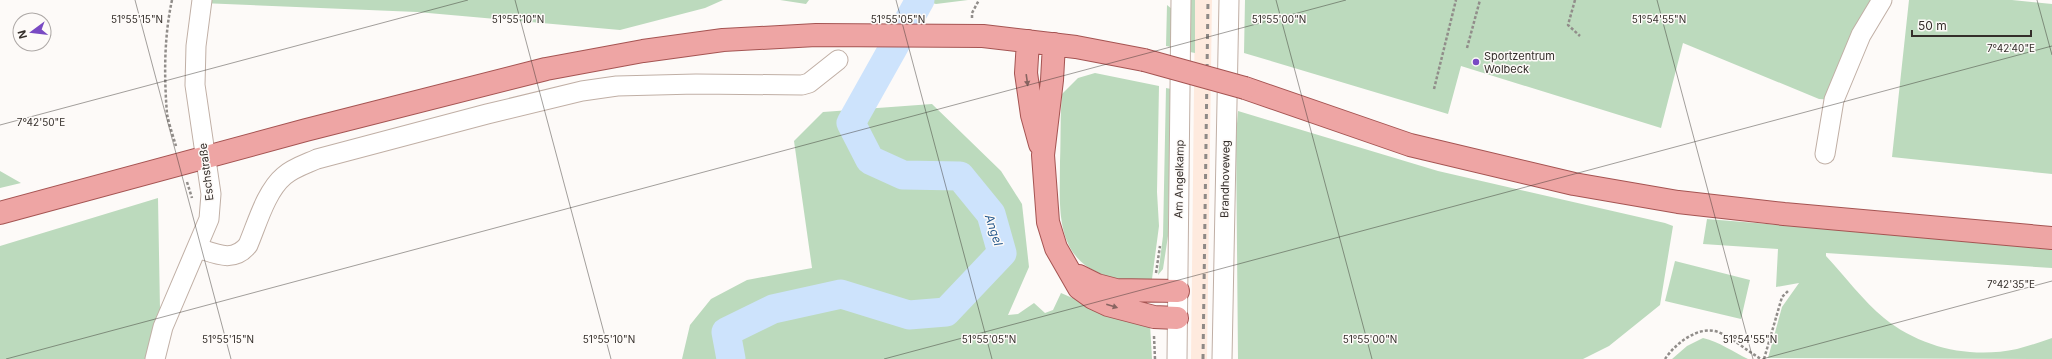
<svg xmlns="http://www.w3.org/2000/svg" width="2052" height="359" font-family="Inter,sans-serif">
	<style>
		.built { fill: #feeade }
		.green { fill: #bcdabd }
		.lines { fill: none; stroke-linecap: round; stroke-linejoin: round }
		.river { stroke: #cde3fc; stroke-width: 29 }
		.minor-casing { stroke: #c0afa5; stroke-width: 21 }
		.major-casing { stroke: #a55452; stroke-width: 24 }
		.path { stroke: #918d8a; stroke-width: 2.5; stroke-dasharray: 3 2; stroke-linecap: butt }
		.minor { stroke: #fff; stroke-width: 19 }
		.major { stroke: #eea5a4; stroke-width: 22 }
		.rail { stroke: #8e8986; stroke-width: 3; stroke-dasharray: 5 5; stroke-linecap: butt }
		.major-bridge-casing { stroke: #a55452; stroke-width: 24; stroke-linecap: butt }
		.major-bridge { stroke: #eea5a4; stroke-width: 22 }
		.oneway { fill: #886461 }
		.ticks { fill: none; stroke: #342e2a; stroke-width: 1; stroke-opacity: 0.45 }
		.poi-dot { fill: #794ac3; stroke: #fdfaf8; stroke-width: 1.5 }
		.labels { text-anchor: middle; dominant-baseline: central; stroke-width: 3; stroke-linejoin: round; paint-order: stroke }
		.poi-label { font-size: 11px; fill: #342e2a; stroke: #fdfaf8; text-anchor: start }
		.street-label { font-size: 11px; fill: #342e2a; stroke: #fdfaf8 }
		.water-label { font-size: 12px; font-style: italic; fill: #26598c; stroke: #fdfaf8 }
		.ticks-label { font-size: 10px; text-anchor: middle; fill: #342e2a; stroke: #fdfaf8; stroke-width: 3; stroke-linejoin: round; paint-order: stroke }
	</style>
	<rect width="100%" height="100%" fill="#fdfaf8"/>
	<path class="built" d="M 1195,0 L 1212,0 L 1207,359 L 1191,359 Z"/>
	<path class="green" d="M 202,0 L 723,0 L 705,8 L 620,30 L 417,12 L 201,3 Z
		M 780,0 L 809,0 L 806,4 Z
		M 921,0 L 968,0 L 936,4 Z
		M 1191,0 L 1195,0 L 1195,53 L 1190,52 Z
		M 1245,0 L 1882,0 L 1834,100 L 1819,99 L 1683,43 L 1661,128 L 1461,66 L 1448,114 L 1244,53 Z
		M 1909,0 L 2012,0 L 2052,4 L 2052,174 L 1892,157 Z
		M 1167,5 L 1172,9 L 1171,47 L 1166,46 Z
		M 1095,73 L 1159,86 L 1157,192 L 1159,226 L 1152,279 C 1139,284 1123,280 1110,277 C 1053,261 1060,208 1060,162 C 1061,139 1060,116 1062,94 L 1078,78 Z
		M 1166,88 L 1171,89 L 1168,236 L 1163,269 L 1158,275 L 1163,236 Z
		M 932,104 L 1001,171 L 1022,204 L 1029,267 L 1008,315 L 1018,314 L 1034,303 L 1045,313 L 1053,310 L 1061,293 L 1114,316 L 1150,324 L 1152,359 L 682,359 L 690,325 L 711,299 L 747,280 L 812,268 L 794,141 L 823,112 Z
		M 1238,111 L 1438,171 L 1665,223 L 1673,226 L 1660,305 L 1609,346 L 1583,359 L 1238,359 L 1236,136 Z
		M 0,171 L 21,183 L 0,188 Z
		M 158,198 L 160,309 L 150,359 L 0,359 L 0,246 Z
		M 1707,219 L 2052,247 L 2052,268 L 1826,253 L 1826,256 C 1844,275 1864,302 1884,318 C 1921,348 1971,359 2017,349 C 2029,346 2040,342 2052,338 L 2052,359 L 1768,358 L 1782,307 L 1799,283 L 1776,287 L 1778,249 L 1703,244 Z
		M 1675,261 L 1750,280 L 1741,319 L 1665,301 Z
		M 1703,338 C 1720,342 1733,352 1748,359 L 1672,359 L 1687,346 Z"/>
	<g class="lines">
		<path class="river" d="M 731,359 L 726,332 L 773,309 L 841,294 L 909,315 L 946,312 L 1002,253 L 991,214 L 960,176 L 903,175 L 870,160 L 851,123 L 920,0"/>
		<g class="minor-casing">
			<path id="minor" d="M 1825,154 L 1834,100 L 1861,35 L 1882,0
				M 198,248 C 216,254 234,263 248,245 C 257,224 266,191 284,176 C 293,168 306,164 317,159 L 487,114 L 582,91 L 617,86 L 696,84 L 802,85 L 809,83 L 838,60
				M 155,359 L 163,327 L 209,219 L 211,194 L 195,85 L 196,46 L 202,0
				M 1177,359 L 1181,0
				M 1222,359 L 1229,0"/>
		</g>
		<g class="major-casing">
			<path id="major" d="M 1028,41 L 1026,73 L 1032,115 L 1040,144
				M 1054,44 L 1052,80 L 1043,155 L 1048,222 L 1056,248 L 1079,288 L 1093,298 L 1108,305 L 1154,317 L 1177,318
				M 1245,88 L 1410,145 L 1574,184 L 1678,202 L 1784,214 L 2052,238
				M 0,213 L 306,130 L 546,69 L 643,51 L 723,40 L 816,35 L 983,36 L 1076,47 L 1144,60
				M 1079,276 L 1097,285 L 1116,290 L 1178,291"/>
		</g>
		<path class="path" d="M 172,0 C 164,37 164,76 167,114 C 169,124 173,136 176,146
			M 1575,0 L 1568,25 L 1580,36
			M 972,18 L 972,13 L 979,0
			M 1467,48 L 1480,0
			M 1434,89 L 1456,0
			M 187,182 L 192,198
			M 1156,273 L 1160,246
			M 1154,336 L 1155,359
			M 1665,359 C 1675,344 1698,325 1718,332 C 1733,338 1747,351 1761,359
			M 1764,359 L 1782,297 L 1789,290"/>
		<use href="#minor" class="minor"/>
		<use href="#major" class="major"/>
		<path class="rail" d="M 1203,359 L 1208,0"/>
		<g class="major-bridge-casing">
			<path id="major-bridge" d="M 1144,60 L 1245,88"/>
		</g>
		<use href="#major-bridge" class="major-bridge"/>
	</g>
	<defs><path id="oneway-solid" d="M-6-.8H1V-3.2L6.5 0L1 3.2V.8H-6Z"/></defs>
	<g class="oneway">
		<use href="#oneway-solid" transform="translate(1027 80) rotate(82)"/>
		<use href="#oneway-solid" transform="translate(1112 306) rotate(17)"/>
	</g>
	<path class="ticks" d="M 135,0 L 231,359M 515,0 L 611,359M 896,0 L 992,359M 1276,0 L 1372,359M 1657,0 L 1753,359M 2037,0 L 2052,55M 0,125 L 468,0M 6,359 L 1346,0M 884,359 L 2052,46M 1762,359 L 2052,281"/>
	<circle class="poi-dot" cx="1476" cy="62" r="4"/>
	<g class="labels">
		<g class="poi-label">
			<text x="1484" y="56">Sportzentrum<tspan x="1484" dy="13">Wolbeck</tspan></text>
		</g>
		<g class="street-label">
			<text transform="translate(206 172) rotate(-97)">Eschstraße</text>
			<text transform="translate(1179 179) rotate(-89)">Am Angelkamp</text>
			<text transform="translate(1225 179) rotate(-89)">Brandhoveweg</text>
		</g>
		<g class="water-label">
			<text transform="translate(994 230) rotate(72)">Angel</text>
		</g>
	</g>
	<g class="ticks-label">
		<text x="137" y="23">51°55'15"N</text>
		<text x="518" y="23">51°55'10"N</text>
		<text x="898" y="23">51°55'05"N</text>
		<text x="1279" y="23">51°55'00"N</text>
		<text x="1659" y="23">51°54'55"N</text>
		<text x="2011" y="52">7°42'40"E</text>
		<text x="41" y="126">7°42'50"E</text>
		<text x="2011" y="288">7°42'35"E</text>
		<text x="228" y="343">51°55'15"N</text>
		<text x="609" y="343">51°55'10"N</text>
		<text x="989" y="343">51°55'05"N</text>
		<text x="1370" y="343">51°55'00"N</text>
		<text x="1750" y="343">51°54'55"N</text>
	</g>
	<g transform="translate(32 32) rotate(255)"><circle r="19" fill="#fdfaf8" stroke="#ada8a6"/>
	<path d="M0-3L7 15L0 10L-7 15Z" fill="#794ac3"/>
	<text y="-6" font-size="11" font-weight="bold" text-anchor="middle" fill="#342e2a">N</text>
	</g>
	<path d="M1912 30v6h119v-6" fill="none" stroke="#342e2a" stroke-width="2"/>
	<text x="1918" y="30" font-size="12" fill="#342e2a" stroke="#fdfaf8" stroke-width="3" paint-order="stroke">50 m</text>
</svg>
